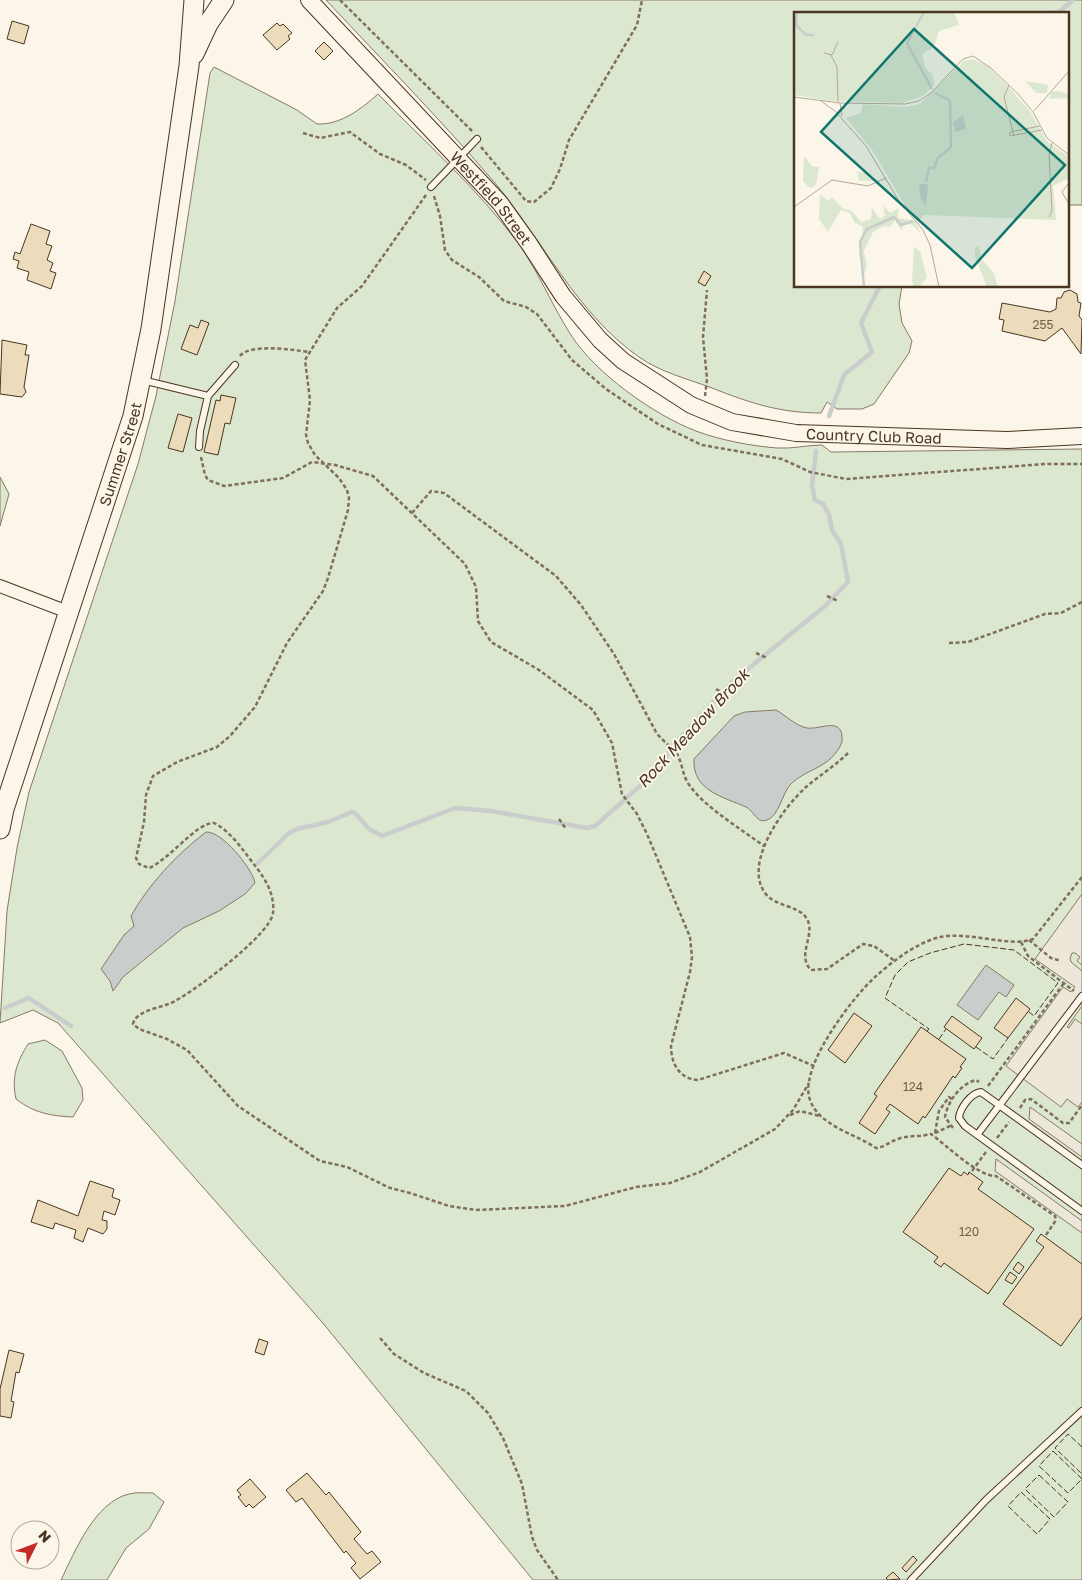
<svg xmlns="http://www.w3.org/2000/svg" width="1082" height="1580" font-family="'Golos Text',sans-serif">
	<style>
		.green { fill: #dce7d0; stroke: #887966 }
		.parking { fill: #ede7d9; stroke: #887966 }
		.water { fill: #c9cecd; stroke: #887966 }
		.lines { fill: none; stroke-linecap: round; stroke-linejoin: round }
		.stream { stroke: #c9cecd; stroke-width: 4.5 }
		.building { fill: #ecdcbc; stroke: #4a3520 }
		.service-casing { stroke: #4a3520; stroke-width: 8 }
		.minor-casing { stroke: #4a3520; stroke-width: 14 }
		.tertiary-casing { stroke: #4a3520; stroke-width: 18 }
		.secondary-casing { stroke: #4a3520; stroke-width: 21 }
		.path { stroke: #7f6f5c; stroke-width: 2.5; stroke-dasharray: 4 2.5; stroke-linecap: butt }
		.service { stroke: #fbf6e9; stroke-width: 6 }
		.minor { stroke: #fbf6e9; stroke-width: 12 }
		.tertiary { stroke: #fbf6e9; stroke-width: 16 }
		.secondary { stroke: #fbf6e9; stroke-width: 19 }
		.fence { stroke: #4a3520; stroke-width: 1; stroke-dasharray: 6 2.5; stroke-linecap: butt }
		.labels { text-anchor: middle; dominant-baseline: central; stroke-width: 4; stroke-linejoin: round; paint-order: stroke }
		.number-label { font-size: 12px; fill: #725f47 }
		.street-label { font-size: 15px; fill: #4a3520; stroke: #fbf6e9 }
		.water-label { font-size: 16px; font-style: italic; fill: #4a3520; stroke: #fbf6e9 }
		.inset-river { fill: none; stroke: #c9cecd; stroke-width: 2.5 }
		.inset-road { fill: none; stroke: #b4a999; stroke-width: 1 }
		.view { fill: #0f766e; fill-opacity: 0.15; stroke: #0f766e; stroke-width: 2.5 }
		.inset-edge { fill: none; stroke: #4a3520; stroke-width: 2.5 }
	</style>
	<rect width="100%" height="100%" fill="#fbf6e9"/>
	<path class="green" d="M 326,0 L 1082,0 L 1082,205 L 1068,205 L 1068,14 L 796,14 L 796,286 L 902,286 L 899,304 L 902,323 L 912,341 L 909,353 L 874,404 L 862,409 L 837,409 L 827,402 L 821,413 C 780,413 750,403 712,388 C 688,379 660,372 639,357 C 576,313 543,240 495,183 C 441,120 383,61 326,0 Z
		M 214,67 L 297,110 L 317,124 C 341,125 361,109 378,94 C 425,142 478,189 518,243 C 539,272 552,306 571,335 C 595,373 654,415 696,431 C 720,440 751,446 777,448 C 793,449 807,445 822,445 L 831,452 L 1082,449 L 1082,1580 L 533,1580 L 322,1322 L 58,1023 L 33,1010 L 0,1023 L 7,911 L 17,848 L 29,792 L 138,464 L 156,396 L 175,301 L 210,73 Z
		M 0,477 L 9,494 L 0,526 Z
		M 45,1040 L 62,1051 L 82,1088 L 83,1100 L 73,1117 C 51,1116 34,1113 16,1099 C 11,1077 17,1062 28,1044 Z
		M 153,1493 L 164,1502 L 149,1529 L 126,1548 L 107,1580 L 61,1580 C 75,1551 95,1502 129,1494 C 136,1492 145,1493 153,1493 Z"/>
	<path class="parking" d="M 1082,894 L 1082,965 L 1077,961 L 1080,957 L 1075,953 L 1072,953 L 1070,959 L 1071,962 L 1082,971 L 1082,1006 L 1067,1027 L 1069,1028 L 1075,1019 L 1082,1024 L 1082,1102 L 1078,1107 L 1067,1099 L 1061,1107 L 1006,1066 L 1063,987 L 1071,992 L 1075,987 L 1035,959 Z
		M 1030,1107 L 1082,1144 L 1082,1157 L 1029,1119 Z
		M 996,1159 L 1082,1221 L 1082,1233 L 995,1171 Z"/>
	<path class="water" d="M 776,710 C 785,715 796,726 807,728 C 821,730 844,715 842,742 C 831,769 806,768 790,785 C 782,794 779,816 767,820 C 757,824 754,811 746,807 C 724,797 692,791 694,759 L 734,716 L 745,712 Z
		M 206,832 C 222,831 252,868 255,883 L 245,894 L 219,911 L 183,928 L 123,977 L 113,991 L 110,981 L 101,969 L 124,935 L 134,926 L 131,916 C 149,884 176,855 206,832 Z
		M 986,965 L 1014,985 L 1006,997 L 999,992 L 978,1020 L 957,1005 Z"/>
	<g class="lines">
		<path class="stream" d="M 1046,14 L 1059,12 L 1073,0
			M 829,416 L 844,375 L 872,352 L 861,323 L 880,286
			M 258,863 L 289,833 L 297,829 L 328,822 L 352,812 L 356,814 L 369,829 L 382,836 L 455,808 L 491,811 L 587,828 L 595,826 L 659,769 L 674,744 L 732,682 L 825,606 L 848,582 L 841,544 L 832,530 L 829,514 L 823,504 L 815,500 L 812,486 L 816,451
			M 5,1008 L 29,998 L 71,1026"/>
	</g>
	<path class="building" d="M 12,21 L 29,26 L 24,44 L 7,39 Z
		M 277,23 L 280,26 L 283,24 L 292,33 L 288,36 L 290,39 L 277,50 L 263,35 Z
		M 324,42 L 333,51 L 324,60 L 315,51 Z
		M 31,224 L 50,231 L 46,244 L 52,246 L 47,260 L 53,263 L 50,271 L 56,273 L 51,289 L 27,280 L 29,272 L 17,268 L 19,261 L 13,259 L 15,252 L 20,254 Z
		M 704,271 L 711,276 L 705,286 L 698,282 Z
		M 1070,290 L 1077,294 L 1078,302 L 1081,303 L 1079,316 L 1082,320 L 1081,354 L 1062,328 L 1045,341 L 1002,331 L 1004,320 L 999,319 L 1002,303 L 1050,312 L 1056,309 L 1057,298 L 1061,298 L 1064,292 Z
		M 201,320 L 209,323 L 197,355 L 181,349 L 190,325 L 198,328 Z
		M 2,340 L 27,345 L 25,355 L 29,355 L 24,387 L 26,392 L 22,397 L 0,394 Z
		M 221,395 L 236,398 L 230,424 L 225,423 L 218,455 L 204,452 L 216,400 L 220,401 Z
		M 178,414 L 192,418 L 183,452 L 168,448 Z
		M 1016,998 L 1030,1009 L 1008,1038 L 994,1028 Z
		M 854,1013 L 872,1026 L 845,1063 L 828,1050 Z
		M 952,1016 L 982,1038 L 974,1049 L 944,1027 Z
		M 921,1027 L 966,1059 L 960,1067 L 962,1068 L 955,1078 L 953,1076 L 925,1118 L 923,1116 L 918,1124 L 890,1104 L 886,1109 L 890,1112 L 875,1134 L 859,1123 L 877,1096 L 874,1094 Z
		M 949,1168 L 961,1176 L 964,1172 L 968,1175 L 969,1172 L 983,1182 L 978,1189 L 1034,1229 L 988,1294 L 944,1263 L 941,1267 L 934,1262 L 938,1257 L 903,1232 Z
		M 90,1181 L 114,1189 L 112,1197 L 120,1200 L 115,1215 L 104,1211 L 102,1220 L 107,1221 L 107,1229 L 103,1234 L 88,1228 L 83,1242 L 74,1238 L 76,1230 L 55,1223 L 53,1229 L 31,1222 L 38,1200 L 78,1216 Z
		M 1041,1234 L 1082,1264 L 1082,1317 L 1061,1346 L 1003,1304 L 1044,1247 L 1036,1241 Z
		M 1018,1262 L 1024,1267 L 1019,1274 L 1013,1269 Z
		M 1010,1272 L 1017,1277 L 1012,1284 L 1005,1280 Z
		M 259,1339 L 268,1342 L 264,1355 L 255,1352 Z
		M 9,1350 L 24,1354 L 19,1373 L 16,1372 L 11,1401 L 14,1402 L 11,1418 L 0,1416 L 0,1389 Z
		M 307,1473 L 326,1495 L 329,1492 L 361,1532 L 354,1539 L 367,1554 L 372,1551 L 381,1562 L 360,1579 L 351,1568 L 356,1563 L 346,1551 L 344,1553 L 302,1498 L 296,1502 L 286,1490 Z
		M 250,1479 L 266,1497 L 253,1508 L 249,1504 L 246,1507 L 238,1497 L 241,1495 L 237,1490 Z
		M 913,1556 L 917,1560 L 906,1572 L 902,1568 Z
		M 893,1572 L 900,1579 L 888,1580 L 886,1578 Z"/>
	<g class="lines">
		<g class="service-casing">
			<path id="service" d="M 431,187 L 477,139
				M 142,380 L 208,396
				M 199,447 L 200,431 L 208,396 L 235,365
				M 977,1135 L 1082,996
				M 1082,1165 L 981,1092 C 971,1093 960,1108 959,1118 L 965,1126 L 1082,1211
				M 911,1580 L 986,1500 L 1082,1411"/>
		</g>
		<g class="minor-casing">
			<path id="minor" d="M 0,586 L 68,612"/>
		</g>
		<g class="tertiary-casing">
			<g id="tertiary">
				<path id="s1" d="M 309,0 L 500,203 L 530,245 L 563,296 L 600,340 L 623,361 L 691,405 L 732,422 L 796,433 L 1007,440 L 1082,436"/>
			</g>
		</g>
		<g class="secondary-casing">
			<g id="secondary">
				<path d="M 194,54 L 208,24 L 224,0"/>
				<path id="s2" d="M 0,829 L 4,809 L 133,416 L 151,329 L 189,66 L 194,0"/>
			</g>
		</g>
		<path class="path" d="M 340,0 L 472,131
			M 303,133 L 320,138 L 350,132 L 380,154 L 406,165 L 426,180
			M 481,147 L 526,201 L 534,202 L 551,188 L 560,169 L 569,140 L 637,25 L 642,0
			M 426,195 L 362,286 L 337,308 L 305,360 L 310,400 L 306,435 L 308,443 L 315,455 L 339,478 L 347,490 L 349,498 L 348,510 L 328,578 L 323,591 L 287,643 L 255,707 L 230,736 L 217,747 L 177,762 L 153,776 L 146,795 L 144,822 L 136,858 L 139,864 L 149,868 C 169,860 197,822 214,823 C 232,832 244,852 256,867 C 266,880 275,895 273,913 C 271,934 196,990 175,1001 C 164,1008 136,1009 133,1024 L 139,1029 L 167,1039 L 187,1050 L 238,1106 L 320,1161 L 347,1167 L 390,1188 L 410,1193 L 449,1206 L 476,1210 L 565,1206 L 636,1187 L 670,1183 L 700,1172 L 775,1129 L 793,1110 L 809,1083
			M 434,196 L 440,216 L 445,250 L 452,260 L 479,277 L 504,301 L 526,307 L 537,314 L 572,360 L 606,389 L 658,424 L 702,445 L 782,459 L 810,472 L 846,479 L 1045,464 L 1082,464
			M 240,356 C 250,343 294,350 309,352
			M 705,396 L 707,379 L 703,337 L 707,290
			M 201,457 L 205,475 L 208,480 L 224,486 L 283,478 L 312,462 L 335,465 L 373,476 L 465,564 L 476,587 L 478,621 L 491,642 L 539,670 L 593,710 L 612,743 L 622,794 L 637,814 L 647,834 L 690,937 L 692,957 L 690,972 L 671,1046 C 671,1063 679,1079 698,1080 L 784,1053 L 814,1066
			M 412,513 L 431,491 L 444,493 L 556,576 L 581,605 L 614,654 L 656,732 C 662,741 671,746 677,754 C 683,764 682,776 690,786 C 706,808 741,829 764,846
			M 827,596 L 838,601
			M 949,643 L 968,642 L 1045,614 L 1061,613 L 1082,602
			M 756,653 L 767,658
			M 716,689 L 726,695
			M 848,753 C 835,766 820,775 806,787 C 783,808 743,863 765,893 C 775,907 799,905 807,919 C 816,935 796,955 811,970 L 827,969 L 863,944 L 874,946 L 895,961
			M 559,819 L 566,829
			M 1029,940 L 1051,958 L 1061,961
			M 1021,942 L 1028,956 L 1074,991
			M 988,1086 L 1064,983
			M 1020,1108 L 1025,1100 L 1031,1099 L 1063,1123 L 1069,1123 L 1082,1105
			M 790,1115 L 800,1111 L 820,1116
			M 953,1128 L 945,1117 C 948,1101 960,1084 976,1080 L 979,1082
			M 935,1133 L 939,1111 L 949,1097 L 953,1100
			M 935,1133 L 950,1126
			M 997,1138 L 1009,1122
			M 972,1171 L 986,1152
			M 1046,1235 L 1056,1220 L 1055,1216 L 996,1176 C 979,1177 946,1145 931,1134 C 920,1137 908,1135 898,1139 C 889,1142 885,1147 876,1148 C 856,1134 819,1126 810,1100 C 798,1068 852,998 875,977 C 893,961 916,943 940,937 C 969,931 1011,948 1033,939 L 1082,877
			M 380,1338 L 394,1354 L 424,1373 L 466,1391 L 488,1413 L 503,1438 L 522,1484 L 532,1537 L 537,1550 L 558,1580"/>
		<use href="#service" class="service"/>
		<use href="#minor" class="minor"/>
		<use href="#tertiary" class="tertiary"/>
		<use href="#secondary" class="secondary"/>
		<path class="fence" d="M 927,1031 L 929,1029 L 885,998 L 895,975 L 908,962 L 930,953 L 964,944 L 1014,950 L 1058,983 L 1034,1016 L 1028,1011
			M 939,1039 L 946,1029
			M 976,1047 L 993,1059 L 1008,1038
			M 1082,1447 L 1068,1434 L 1055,1448 L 1082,1474
			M 1053,1451 L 1082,1479 L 1068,1493 L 1039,1466 Z
			M 1039,1475 L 1068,1502 L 1054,1517 L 1025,1489 Z
			M 1021,1492 L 1050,1519 L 1037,1534 L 1008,1506 Z"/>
	</g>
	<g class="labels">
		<g class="number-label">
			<text x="1043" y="324">255</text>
			<text x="913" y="1086">124</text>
			<text x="969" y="1231">120</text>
		</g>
		<g class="street-label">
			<text stroke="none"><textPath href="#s1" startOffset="269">Westfield Street</textPath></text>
			<text stroke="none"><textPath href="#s1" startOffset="748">Country Club Road</textPath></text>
			<text stroke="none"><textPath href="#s2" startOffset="394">Summer Street</textPath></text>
		</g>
		<g class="water-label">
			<text transform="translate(693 728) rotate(-47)">Rock Meadow Brook</text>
		</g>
	</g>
	<g transform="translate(794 12)">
		<rect width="275" height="275" fill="#fbf6e9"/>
		<path d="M 0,0 L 160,0 L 165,13 L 145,19 L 140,35 L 128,42 L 131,56 L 138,62 L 141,72 L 129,84 L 108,91 L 37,89 L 0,83 ZM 178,47 L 193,53 L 210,70 L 236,99 L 253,129 L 275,145 L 275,166 L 259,174 L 262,208 L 130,203 L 125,208 L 110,192 L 79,139 L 52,106 L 67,101 L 69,92 L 111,95 L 126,92 L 170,49 ZM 231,69 L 254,73 L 253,81 L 242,81 ZM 264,79 L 275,82 L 275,86 L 255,87 L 257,80 ZM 10,144 L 18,154 L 25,155 L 22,173 L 17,176 L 9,170 ZM 63,159 L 75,162 L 80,169 L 65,169 ZM 26,182 L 34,189 L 38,185 L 48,196 L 58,199 L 67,210 L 77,207 L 78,196 L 86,207 L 91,204 L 89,193 L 96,201 L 105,196 L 104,206 L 121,209 L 127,221 L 117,212 L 109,213 L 108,219 L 101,208 L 96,215 L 90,214 L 79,220 L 70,239 L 73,252 L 71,262 L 65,243 L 69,215 L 61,211 L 56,201 L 47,198 L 34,220 L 25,207 ZM 185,234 L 187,246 L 200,262 L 204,275 L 193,275 L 181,244 L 181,236 ZM 120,235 L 126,239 L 133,266 L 124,275 L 120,275 L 118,268 Z" fill="#dce7d0"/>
		<path d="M 169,103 L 172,117 L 161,120 L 159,110 ZM 125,172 L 134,172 L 132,195 L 126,185 Z" fill="#c9cecd"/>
		<path class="inset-river" d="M 3,0 L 2,13 L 12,23 L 20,23M 130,0 L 113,31 L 138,77M 132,170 L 135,156 L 140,156 L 144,146 L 157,135 L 156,89 L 141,81M 70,275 L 66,230 L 73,217 L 100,205 L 107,213 L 119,209"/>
		<path class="inset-road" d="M 30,41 L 38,43 L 44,30M 37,43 L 43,55 L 44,91M 215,73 L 210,85 L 220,124M 0,85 L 46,91 L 48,104M 27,89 L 41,99 L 72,134 L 105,189 L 129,218 L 136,233 L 145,275M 46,91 L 111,92 L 125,89 L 137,81 L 169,47 L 179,44 L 197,56 L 224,82 L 239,100 L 253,126 L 275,143M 240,99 L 275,59M 246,114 L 216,120 L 216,124 L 248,118M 275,171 L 268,180 L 275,192M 0,195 L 38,168 L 74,174 L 92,166M 255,205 L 258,199 L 255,143 L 258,131"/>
		<path class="view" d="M 120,17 L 271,153 L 178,256 L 27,120 Z"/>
		<rect width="275" height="275" class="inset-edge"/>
	</g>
	<g transform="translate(35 1545) rotate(48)"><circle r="24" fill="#fbf6e9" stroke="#b4a999"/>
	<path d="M0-4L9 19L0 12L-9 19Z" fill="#c62828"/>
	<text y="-8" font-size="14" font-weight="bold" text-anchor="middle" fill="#4a3520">N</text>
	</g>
</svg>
